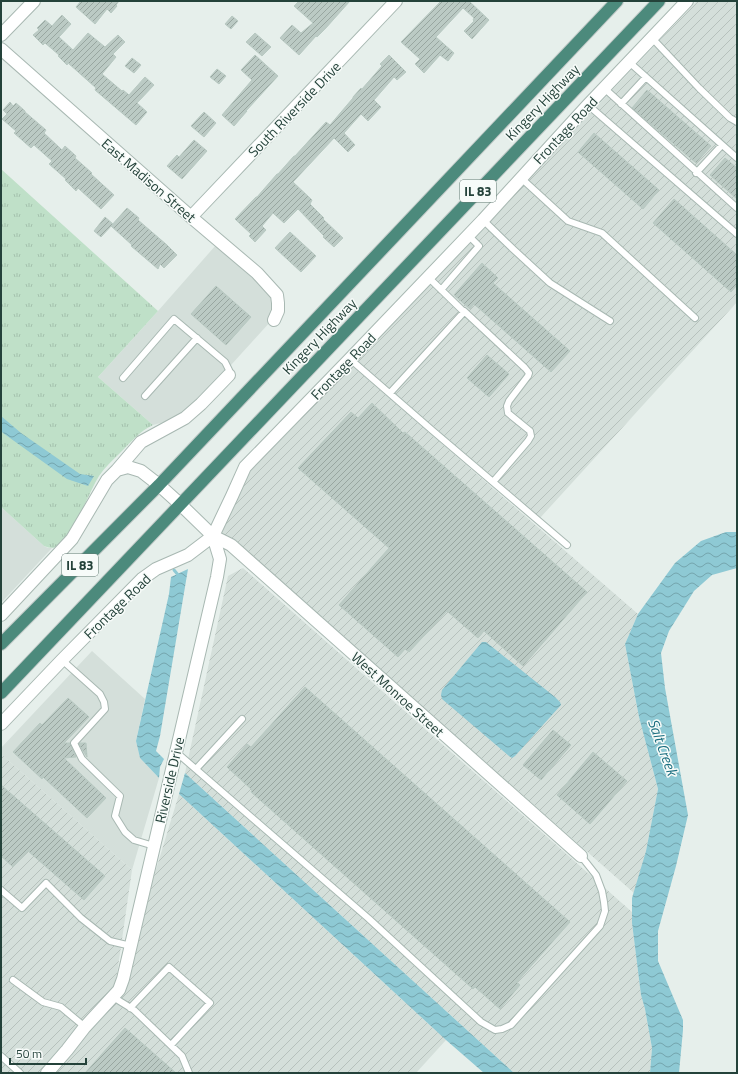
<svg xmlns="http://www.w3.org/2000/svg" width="738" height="1074" font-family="'Titillium Web',sans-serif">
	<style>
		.built { fill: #d4dfda }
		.industrial { fill: url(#industrial-furrows) }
		.grass { fill: url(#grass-tufts) }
		.water { fill: url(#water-waves) }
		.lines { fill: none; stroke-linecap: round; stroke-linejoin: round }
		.stream { stroke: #8ec9d4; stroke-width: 3 }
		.building { fill: url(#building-hatch); stroke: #b8c9c2 }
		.service-casing { stroke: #a8b8b2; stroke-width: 8 }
		.minor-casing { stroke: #a8b8b2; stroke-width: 14 }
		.trunk-casing { stroke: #c2cac8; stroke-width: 14 }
		.service { stroke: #fff; stroke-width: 6 }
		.minor { stroke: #fff; stroke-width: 12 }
		.trunk { stroke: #4c8a7c; stroke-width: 12 }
		.labels { text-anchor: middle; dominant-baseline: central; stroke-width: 3; stroke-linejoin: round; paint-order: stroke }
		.shield { fill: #f7fbf9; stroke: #637a73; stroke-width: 1 }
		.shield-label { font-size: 13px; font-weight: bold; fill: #24423a }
		.street-label { font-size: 14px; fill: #24423a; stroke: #f7fbf9 }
		.water-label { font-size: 15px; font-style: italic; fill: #1c6f80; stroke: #f7fbf9 }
	</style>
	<defs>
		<pattern id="industrial-furrows" width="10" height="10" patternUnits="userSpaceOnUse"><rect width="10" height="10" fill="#d4dfda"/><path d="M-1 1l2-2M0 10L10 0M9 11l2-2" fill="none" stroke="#b6c1bc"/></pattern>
		<pattern id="grass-tufts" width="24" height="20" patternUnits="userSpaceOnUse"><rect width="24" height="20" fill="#bfe0c8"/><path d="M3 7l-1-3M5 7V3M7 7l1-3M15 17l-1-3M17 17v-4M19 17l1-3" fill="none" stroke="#a4c1ad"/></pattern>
		<pattern id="water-waves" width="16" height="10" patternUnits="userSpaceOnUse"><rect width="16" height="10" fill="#8ec9d4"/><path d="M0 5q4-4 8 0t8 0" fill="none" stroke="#74a5ad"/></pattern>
		<pattern id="building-hatch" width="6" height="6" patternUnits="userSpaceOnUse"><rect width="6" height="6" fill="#bbcac4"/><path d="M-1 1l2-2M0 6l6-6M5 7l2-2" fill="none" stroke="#98a6a0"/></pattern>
	</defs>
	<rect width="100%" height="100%" fill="#e6efeb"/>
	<path class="built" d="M 216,245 L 269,293 L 273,303 L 271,321 L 192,408 L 172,420 L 153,425 L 98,377 L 158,311 Z
		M 1,507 L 44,546 L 48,548 L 52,548 L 1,603 Z
		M 92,651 L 145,699 L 136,741 L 140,758 L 159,778 L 132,870 L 1,754 L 1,748 Z"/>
	<path class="industrial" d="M 697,1 L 737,1 L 737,302 L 540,518 L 356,360 Z
		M 351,365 L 638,614 L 625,644 L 639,717 L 658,789 L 646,851 L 634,893 L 239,545 L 219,534 L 250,467 Z
		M 243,568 L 632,912 L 632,923 L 641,995 L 645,1009 L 652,1048 L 650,1073 L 514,1073 L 185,773 L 228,576 Z
		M 1,754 L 132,870 L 115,988 L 41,1073 L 1,1073 Z
		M 179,794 L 446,1040 L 416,1073 L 52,1073 L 124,992 L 140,922 Z"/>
	<path class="grass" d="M 1,169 L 158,311 L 98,377 L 153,425 C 140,431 131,442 120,453 C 113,460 105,467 99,476 C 89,492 71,542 53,548 C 50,548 47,547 44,546 L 1,507 Z"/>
	<path class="water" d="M 1,416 L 21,433 L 80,474 L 94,476 L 88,486 L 67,479 L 3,433 L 1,431 Z
		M 726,532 L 737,532 L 737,568 L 712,575 L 694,591 L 669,631 L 661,653 L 665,688 L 688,815 L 676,866 L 658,931 L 658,961 L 683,1020 L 683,1030 L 679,1073 L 650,1073 L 652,1048 L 645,1009 L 641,995 L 632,923 L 632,898 L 646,851 L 658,789 L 639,717 L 625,644 L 638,614 L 675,563 L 701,541 Z
		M 188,569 L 160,736 L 156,751 L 164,759 L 160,767 L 159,778 L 140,758 L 136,741 L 169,594 L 171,577 Z
		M 482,642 L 486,642 L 555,697 L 560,702 L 561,705 L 515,756 L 512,758 L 509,756 L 442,699 L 441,695 L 442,690 Z
		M 185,773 L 514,1073 L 484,1073 L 446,1040 L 179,794 Z"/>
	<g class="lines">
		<path class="stream" d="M 174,570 L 179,576"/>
	</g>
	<path class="building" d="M 81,1 L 119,1 L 116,5 L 117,6 L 111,13 L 107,9 L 95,24 L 76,7 Z
		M 299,1 L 350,1 L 325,29 L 317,37 L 316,36 L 299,55 L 280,38 L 292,25 L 301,33 L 313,23 L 294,6 Z
		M 441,1 L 469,1 L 489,20 L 472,39 L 464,31 L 474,21 L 473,20 L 474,18 L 463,8 L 436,37 L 454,53 L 448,61 L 440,55 L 424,73 L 415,64 L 420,59 L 401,42 Z
		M 62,15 L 71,24 L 59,37 L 73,50 L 88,33 L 105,47 L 118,35 L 125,42 L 113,54 L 116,57 L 102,74 L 122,91 L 123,90 L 129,95 L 145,77 L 154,85 L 137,103 L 147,112 L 136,125 L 95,90 L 96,88 L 68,63 L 67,65 L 58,56 L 59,55 L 45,43 L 43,45 L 33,35 L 39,30 L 37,28 L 45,20 L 52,26 Z
		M 232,16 L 238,21 L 231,29 L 225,24 Z
		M 255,33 L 271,47 L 262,56 L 246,42 Z
		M 255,55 L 278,76 L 246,111 L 247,111 L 234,126 L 222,115 L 252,80 L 241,70 Z
		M 389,55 L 406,72 L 397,80 L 394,77 L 374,100 L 381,107 L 368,121 L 361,114 L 344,133 L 355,145 L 348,152 L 334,138 L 293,182 L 312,200 L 310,204 L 324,218 L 323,219 L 343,238 L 334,247 L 323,237 L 324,236 L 298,209 L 284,223 L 273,213 L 262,226 L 266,230 L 255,242 L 249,236 L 251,234 L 235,219 L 256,197 L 257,197 L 277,174 L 278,174 L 294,156 L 295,156 L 326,122 L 330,125 L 353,98 L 353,97 L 361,88 L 362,89 L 382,66 L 380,64 Z
		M 132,58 L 141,65 L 134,73 L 125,66 Z
		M 217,69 L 226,76 L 219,84 L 210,77 Z
		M 647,90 L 711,146 L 696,163 L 632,108 Z
		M 10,102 L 13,106 L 16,103 L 25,111 L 25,112 L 46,130 L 44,133 L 62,150 L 65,146 L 76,156 L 75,158 L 92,173 L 91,174 L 114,195 L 101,209 L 78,188 L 76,191 L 65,180 L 66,179 L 49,164 L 52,161 L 34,145 L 31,148 L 14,133 L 16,131 L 2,119 L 7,114 L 3,110 Z
		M 204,112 L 216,123 L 204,137 L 191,126 Z
		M 594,133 L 659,190 L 643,209 L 578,152 Z
		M 194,140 L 207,151 L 182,179 L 167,166 L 177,155 L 179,157 Z
		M 725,158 L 737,168 L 737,199 L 710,175 Z
		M 674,199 L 737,255 L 737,285 L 731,292 L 653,223 Z
		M 127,208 L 139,218 L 138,220 L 167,245 L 177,255 L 164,268 L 160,264 L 158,269 L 131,246 L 132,245 L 111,226 Z
		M 105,217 L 113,224 L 101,237 L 94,231 Z
		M 290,232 L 316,256 L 301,272 L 275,248 Z
		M 482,263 L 498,278 L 493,283 L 570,351 L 551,372 L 474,304 L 470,309 L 454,295 Z
		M 216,286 L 251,317 L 226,345 L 191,314 Z
		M 487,355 L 509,374 L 489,397 L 467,378 Z
		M 372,403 L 403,433 L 405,432 L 587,592 L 523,666 L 484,631 L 478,638 L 447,611 L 409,652 L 405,649 L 398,657 L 339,605 L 389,548 L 298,468 L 351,412 L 358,418 Z
		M 305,687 L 570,922 L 517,982 L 520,985 L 500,1009 L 475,987 L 473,989 L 251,792 L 252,790 L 227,767 L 247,744 L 251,747 Z
		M 68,698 L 89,717 L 64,743 L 70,743 L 76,757 L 64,758 L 106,798 L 87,818 L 43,777 L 42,779 L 13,752 L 40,723 L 42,725 Z
		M 553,730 L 571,745 L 541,780 L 523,765 Z
		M 80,743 L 86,743 L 87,757 L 79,744 Z
		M 593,752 L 627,781 L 590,824 L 557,795 Z
		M 1,785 L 105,876 L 84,900 L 28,851 L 13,867 L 1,856 Z
		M 125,1028 L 176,1073 L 85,1073 Z"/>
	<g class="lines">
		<g class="service-casing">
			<path id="service" d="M 652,38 L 699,88 L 730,118 L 737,122
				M 629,62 L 737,158
				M 604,88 L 737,208
				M 621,104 L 646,77
				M 588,105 L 737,234
				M 696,173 L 722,145
				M 521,178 L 568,221 L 602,233 L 695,318
				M 483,220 L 513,249 L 550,283 L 610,321
				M 441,290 L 479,246 L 468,235
				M 464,311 L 525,368 L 529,373 L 528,376 L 509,401 L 507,406 L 508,413 L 530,431 L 531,436 L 528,441 L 493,482
				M 350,359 L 433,431 L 567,545
				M 123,378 L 174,319 L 225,362 L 229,370 L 229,375
				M 390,393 L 464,312 L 428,277
				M 145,396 L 197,338
				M 62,660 L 100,694 L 104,702 L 105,709 L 74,743 L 82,759 L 120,796 L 115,816 L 125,832 L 134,840 L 154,846
				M 176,752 L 368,918 L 481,1022 L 495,1030 L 502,1029 L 511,1025 L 600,926 L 605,911 L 604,902 L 602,891 L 596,875 L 581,856
				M 196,769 L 242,719
				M 1,890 L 22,908 L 46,883 L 81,918 L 110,941 L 131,946
				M 13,980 L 43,1002 L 61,1007 L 85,1027
				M 113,997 L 134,1010 L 182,1056 L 189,1073
				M 130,1008 L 169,967 L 210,1003 L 171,1045
				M 1,1056 L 20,1073"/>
		</g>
		<g class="minor-casing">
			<path id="minor" d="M 1,35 L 34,1
				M 1,49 L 191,217 L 257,273 L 277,295 L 278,303 L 278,311 L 274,320
				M 191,217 L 396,1
				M 117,470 L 141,442 L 185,418 L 201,404 L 229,375
				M 213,536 L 231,545 L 581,856
				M 1,615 L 72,539 L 107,480 L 117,470 L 128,467 L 141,471 L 159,485 L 180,504 L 213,536 L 220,559 L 217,577 L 123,979 L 119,990 L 84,1028 L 67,1050 L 47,1073
				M 1,724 L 62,660 L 142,579 L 156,569 L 188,555 L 213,536 L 232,496 L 245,467 L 350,359 L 483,220 L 588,105 L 687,1"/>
		</g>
		<g class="trunk-casing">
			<path id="trunk" d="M 1,644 L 159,485 L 617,1
				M 1,693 L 659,1"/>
		</g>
		<use href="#service" class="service"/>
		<use href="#minor" class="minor"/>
		<use href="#trunk" class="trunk"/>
	</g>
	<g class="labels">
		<g class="shield">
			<rect x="460" y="180" width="36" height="22" rx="3"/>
			<rect x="62" y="554" width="36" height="22" rx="3"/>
		</g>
		<g class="shield-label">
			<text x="478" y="191">IL 83</text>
			<text x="80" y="565">IL 83</text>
		</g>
		<g class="street-label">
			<text transform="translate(542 102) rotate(-46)">Kingery Highway</text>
			<text transform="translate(294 109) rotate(-46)">South Riverside Drive</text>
			<text transform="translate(565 130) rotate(-47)">Frontage Road</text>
			<text transform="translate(149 180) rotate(41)">East Madison Street</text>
			<text transform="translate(319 336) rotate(-46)">Kingery Highway</text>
			<text transform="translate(343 366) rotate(-46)">Frontage Road</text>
			<text transform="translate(117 606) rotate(-44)">Frontage Road</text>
			<text transform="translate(398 694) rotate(42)">West Monroe Street</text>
			<text transform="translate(169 780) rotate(-77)">Riverside Drive</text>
		</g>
		<g class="water-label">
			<text transform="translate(663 747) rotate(70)">Salt Creek</text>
		</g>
	</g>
	<rect width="738" height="1074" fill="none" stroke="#24423a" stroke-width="4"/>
	<path d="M10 1058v6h76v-6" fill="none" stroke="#24423a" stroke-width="2"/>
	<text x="16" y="1058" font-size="12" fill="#24423a" stroke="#f7fbf9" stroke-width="3" paint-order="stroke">50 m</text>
</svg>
